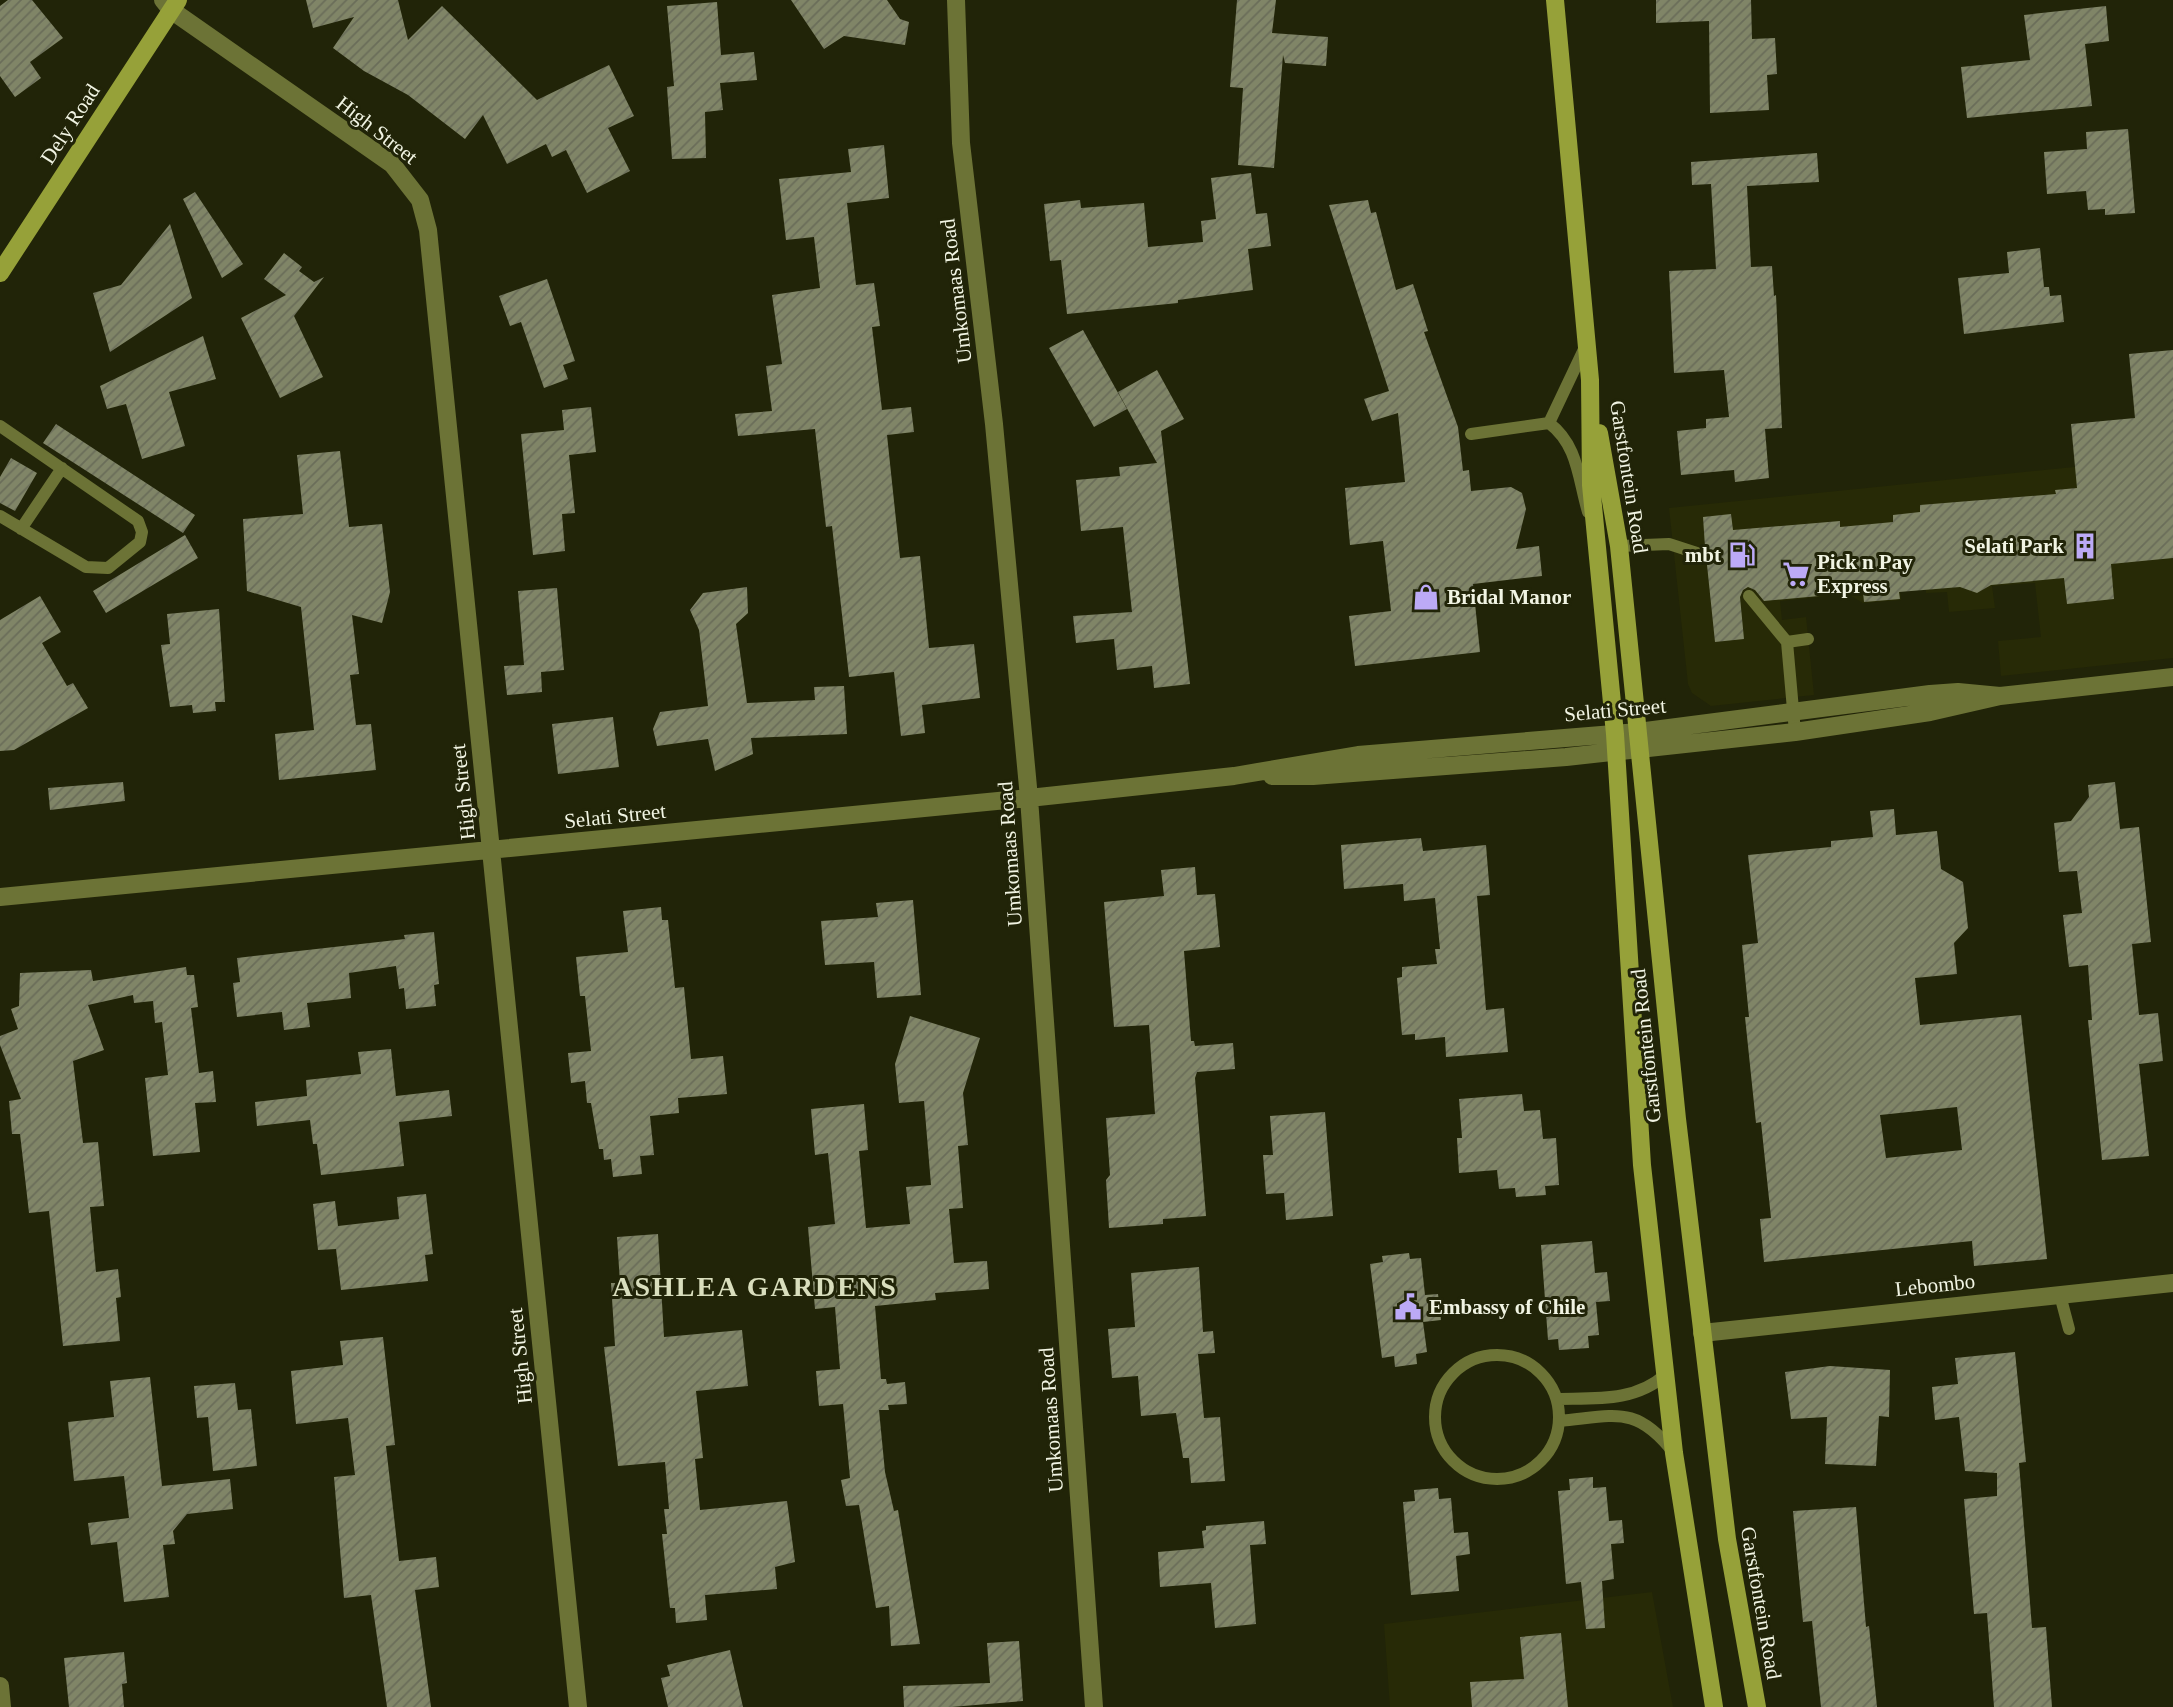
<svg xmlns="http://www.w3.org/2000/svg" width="2173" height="1707" font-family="'Times New Roman',serif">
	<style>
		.built { fill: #272a06 }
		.building { fill: url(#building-hatch); fill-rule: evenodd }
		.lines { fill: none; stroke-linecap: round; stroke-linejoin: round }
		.lane { stroke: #6c7336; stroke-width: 12 }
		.street { stroke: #6c7336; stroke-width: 18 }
		.secondary { stroke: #96a139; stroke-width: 18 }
		.labels { text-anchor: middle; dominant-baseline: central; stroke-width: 6; stroke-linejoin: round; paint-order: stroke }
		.street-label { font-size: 21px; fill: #f1f4e3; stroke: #212408 }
		.poi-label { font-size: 21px; font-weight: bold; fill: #f1f4e3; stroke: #212408; text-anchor: start }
		.district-label { font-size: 28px; font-weight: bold; letter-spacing: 2px; fill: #d9debd; stroke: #212408 }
	</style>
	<defs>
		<pattern id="building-hatch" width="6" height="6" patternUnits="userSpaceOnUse" patternTransform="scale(1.75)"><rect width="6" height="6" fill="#808567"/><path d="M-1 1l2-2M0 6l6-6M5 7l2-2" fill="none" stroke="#6a6d59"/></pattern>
	</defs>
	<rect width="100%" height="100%" fill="#212408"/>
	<path class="built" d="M 2173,457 L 2173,658 L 2001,676 L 1998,641 L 2041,637 L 2035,583 L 1992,586 L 1995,608 L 1949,612 L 1947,592 L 1926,593 L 1926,588 L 1900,590 L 1901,600 L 1863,603 L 1848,594 L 1780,601 L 1782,620 L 1806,617 L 1814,695 L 1711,706 L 1692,693 L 1688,684 L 1669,508 Z
		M 1652,1592 L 1673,1707 L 1390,1707 L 1384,1624 Z"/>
	<path class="building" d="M 8,0 L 32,0 L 63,38 L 30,62 L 41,78 L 15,97 L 0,76 L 0,6 Z
		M 306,0 L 398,0 L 408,40 L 442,6 L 537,100 L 609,65 L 634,116 L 608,128 L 630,171 L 587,193 L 566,150 L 552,157 L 546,144 L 507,164 L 483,115 L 465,139 L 408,95 L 364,71 L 333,48 L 354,17 L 313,28 Z
		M 791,0 L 887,0 L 900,19 L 909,22 L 905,45 L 844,36 L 824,49 Z
		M 1237,0 L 1276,0 L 1272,33 L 1328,37 L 1326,66 L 1285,63 L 1283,55 L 1274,168 L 1238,165 L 1243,88 L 1230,87 Z
		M 1656,0 L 1751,0 L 1752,39 L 1775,38 L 1777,74 L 1767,75 L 1769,110 L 1710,113 L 1709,21 L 1656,23 Z
		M 717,2 L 721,55 L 754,52 L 757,80 L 720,83 L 723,110 L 705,112 L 706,158 L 672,159 L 667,87 L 674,86 L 667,6 Z
		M 2106,6 L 2109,41 L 2085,44 L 2092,106 L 1967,118 L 1961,67 L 2030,60 L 2024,15 Z
		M 2128,129 L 2135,213 L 2105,215 L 2105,209 L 2088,210 L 2086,191 L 2047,194 L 2044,152 L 2087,149 L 2086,132 Z
		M 884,145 L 889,198 L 847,203 L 856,285 L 874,283 L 880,326 L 872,327 L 882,410 L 911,407 L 914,432 L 887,435 L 900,558 L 920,556 L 929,648 L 974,644 L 980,698 L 922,705 L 925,733 L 901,736 L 894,672 L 849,677 L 832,526 L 826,527 L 815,429 L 738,436 L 735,414 L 772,411 L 766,366 L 782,364 L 772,295 L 820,288 L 814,237 L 786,240 L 779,179 L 851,172 L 848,149 Z
		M 1817,153 L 1819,182 L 1747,186 L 1751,267 L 1772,266 L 1774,296 L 1776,295 L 1782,428 L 1765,429 L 1769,478 L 1735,482 L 1734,470 L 1681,475 L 1677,431 L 1706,428 L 1706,419 L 1729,417 L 1724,370 L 1674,373 L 1669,271 L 1716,269 L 1711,184 L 1692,185 L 1691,162 Z
		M 1251,173 L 1256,214 L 1267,213 L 1271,246 L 1248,249 L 1253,290 L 1178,300 L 1178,303 L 1067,314 L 1061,260 L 1050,261 L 1044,204 L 1080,200 L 1081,208 L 1144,203 L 1148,247 L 1203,242 L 1201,221 L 1216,219 L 1211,178 Z
		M 195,192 L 243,264 L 222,278 L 183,199 Z
		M 1368,200 L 1371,213 L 1376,212 L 1396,290 L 1413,284 L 1428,331 L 1424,332 L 1458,427 L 1463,471 L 1469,470 L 1471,491 L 1511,487 L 1522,493 L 1526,509 L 1516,549 L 1539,546 L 1542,576 L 1473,584 L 1480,652 L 1355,666 L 1349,616 L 1391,611 L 1383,541 L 1350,545 L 1345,488 L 1405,482 L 1398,413 L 1372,421 L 1364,399 L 1389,391 L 1329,205 Z
		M 170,224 L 192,298 L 110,352 L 93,293 L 121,285 Z
		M 2040,248 L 2044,287 L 2049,287 L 2050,296 L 2061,295 L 2064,322 L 1964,334 L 1958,278 L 2009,273 L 2007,252 Z
		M 284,253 L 302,267 L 299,271 L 314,282 L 324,277 L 294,316 L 323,377 L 280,398 L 241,318 L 286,295 L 264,279 Z
		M 547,279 L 575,361 L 563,365 L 568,379 L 544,388 L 521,322 L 510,326 L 499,296 Z
		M 1083,330 L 1127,409 L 1094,427 L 1049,348 Z
		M 203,336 L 216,379 L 169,392 L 185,446 L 142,459 L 126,404 L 107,409 L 100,386 Z
		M 2173,350 L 2173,558 L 2111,564 L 2114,599 L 2067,604 L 2064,578 L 1991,585 L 1977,593 L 1960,587 L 1899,592 L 1900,599 L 1864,602 L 1863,592 L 1764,601 L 1755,590 L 1748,587 L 1743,590 L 1740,597 L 1744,639 L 1715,642 L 1707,565 L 1715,555 L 1705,547 L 1703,517 L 1731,514 L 1733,530 L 1840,521 L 1840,527 L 1893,522 L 1893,515 L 1920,512 L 1920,505 L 2056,494 L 2055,490 L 2077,488 L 2071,424 L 2135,418 L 2129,354 Z
		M 1157,370 L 1184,419 L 1161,431 L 1190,684 L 1154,688 L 1152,666 L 1117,670 L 1114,639 L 1076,643 L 1073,616 L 1132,612 L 1123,527 L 1081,531 L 1076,480 L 1120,476 L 1119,467 L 1157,463 L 1118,392 Z
		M 591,407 L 596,452 L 569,455 L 575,513 L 562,514 L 565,551 L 533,555 L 521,434 L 564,430 L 562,410 Z
		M 56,424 L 195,515 L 183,533 L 43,443 Z
		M 340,451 L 349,527 L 382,524 L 390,592 L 382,623 L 352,615 L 359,674 L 350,675 L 356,725 L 371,724 L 376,770 L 279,780 L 275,734 L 314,730 L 301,607 L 247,591 L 243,519 L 303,514 L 297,455 Z
		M 11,458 L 37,473 L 15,511 L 0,503 L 0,477 Z
		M 185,535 L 198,558 L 106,613 L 93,591 Z
		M 747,587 L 748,613 L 736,624 L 747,703 L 815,700 L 814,687 L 844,686 L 847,734 L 751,738 L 753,754 L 715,771 L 708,739 L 657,746 L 653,729 L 660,712 L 708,706 L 699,630 L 690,610 L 703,593 Z
		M 557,588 L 564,670 L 541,672 L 542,692 L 507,695 L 504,666 L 524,665 L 518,591 Z
		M 40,596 L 61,632 L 42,643 L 67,686 L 73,683 L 88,708 L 14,750 L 0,751 L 0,620 Z
		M 219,609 L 225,702 L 215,702 L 216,711 L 193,713 L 192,705 L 170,707 L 161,645 L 170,644 L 167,614 Z
		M 613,717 L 619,767 L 558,774 L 552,724 Z
		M 123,782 L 125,801 L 50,810 L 48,788 Z
		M 2115,782 L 2120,829 L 2139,827 L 2151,942 L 2132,944 L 2139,1015 L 2158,1013 L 2163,1061 L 2139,1064 L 2149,1156 L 2102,1160 L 2088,1020 L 2092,1020 L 2088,965 L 2069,967 L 2063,915 L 2082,913 L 2077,871 L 2059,872 L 2054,823 L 2071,821 L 2089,797 L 2088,785 Z
		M 1894,809 L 1896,835 L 1937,831 L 1941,869 L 1963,882 L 1968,928 L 1954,943 L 1957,974 L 1915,978 L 1920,1025 L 2021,1015 L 2047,1259 L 1974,1266 L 1972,1241 L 1764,1262 L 1760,1219 L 1771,1218 L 1761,1122 L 1756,1123 L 1745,1017 L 1749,1017 L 1742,945 L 1758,943 L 1748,855 L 1831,847 L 1831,841 L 1873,837 L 1870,811 ZM 1957,1107 L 1962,1150 L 1886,1158 L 1880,1115 Z
		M 1421,838 L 1423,851 L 1486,845 L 1490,895 L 1477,896 L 1486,1010 L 1504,1008 L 1508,1052 L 1446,1057 L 1445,1037 L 1415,1040 L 1415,1034 L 1402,1035 L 1397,978 L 1402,977 L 1402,967 L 1437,964 L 1435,949 L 1440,949 L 1435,898 L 1404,901 L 1403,884 L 1344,889 L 1341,845 Z
		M 1195,867 L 1197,895 L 1215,894 L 1220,947 L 1184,951 L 1191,1041 L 1194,1041 L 1195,1046 L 1233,1043 L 1235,1069 L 1197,1072 L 1195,1078 L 1206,1216 L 1163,1219 L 1163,1224 L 1109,1228 L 1106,1180 L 1110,1175 L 1106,1118 L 1155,1114 L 1149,1025 L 1114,1027 L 1104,902 L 1164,896 L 1161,870 Z
		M 913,900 L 921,995 L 877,998 L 874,962 L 825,965 L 821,921 L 878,917 L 876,903 Z
		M 661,907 L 662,920 L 668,920 L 675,988 L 684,987 L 691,1059 L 723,1056 L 727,1094 L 678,1098 L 679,1113 L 650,1116 L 654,1155 L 640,1156 L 642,1174 L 613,1177 L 611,1159 L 604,1160 L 603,1149 L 599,1149 L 591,1103 L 587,1103 L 585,1081 L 571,1083 L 568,1053 L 591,1051 L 585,996 L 580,996 L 576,957 L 628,952 L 623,911 Z
		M 434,932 L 439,984 L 434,985 L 436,1006 L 406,1009 L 404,988 L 399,989 L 396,966 L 349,973 L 351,998 L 307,1003 L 310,1027 L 284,1030 L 282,1012 L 237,1017 L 233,983 L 240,982 L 237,958 L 405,939 L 404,935 Z
		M 186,967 L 187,975 L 194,975 L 198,1007 L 191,1008 L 199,1073 L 213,1071 L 216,1102 L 195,1103 L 200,1152 L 153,1156 L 145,1078 L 168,1075 L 162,1022 L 155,1023 L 153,1001 L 134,1003 L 133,995 L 88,1005 L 104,1050 L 73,1061 L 83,1143 L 98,1142 L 104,1206 L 90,1207 L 96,1272 L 118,1269 L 121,1297 L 116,1298 L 120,1341 L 63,1346 L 49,1211 L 29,1213 L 20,1134 L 12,1134 L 9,1101 L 21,1099 L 0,1045 L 0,1036 L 18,1029 L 11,1009 L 19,1006 L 20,973 L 91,970 L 93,981 Z
		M 910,1016 L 980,1038 L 963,1093 L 968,1145 L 958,1146 L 963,1208 L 949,1209 L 954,1263 L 987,1261 L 989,1289 L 935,1293 L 936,1300 L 875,1306 L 881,1379 L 886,1379 L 887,1384 L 905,1382 L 907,1404 L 888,1405 L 889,1410 L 879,1410 L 885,1472 L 894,1511 L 898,1510 L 920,1644 L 891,1646 L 889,1606 L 876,1608 L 859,1505 L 846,1506 L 841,1480 L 850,1478 L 843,1404 L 819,1406 L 816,1371 L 840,1369 L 835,1307 L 815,1309 L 808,1227 L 835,1224 L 828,1153 L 815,1155 L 811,1109 L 864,1104 L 868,1150 L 859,1151 L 866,1228 L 910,1224 L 906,1187 L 931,1185 L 924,1101 L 899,1103 L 895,1064 Z
		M 391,1049 L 396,1096 L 449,1090 L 452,1116 L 399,1122 L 404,1166 L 321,1175 L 317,1144 L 313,1144 L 310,1120 L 257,1126 L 255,1102 L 307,1096 L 306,1080 L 361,1074 L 358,1052 Z
		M 1522,1094 L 1524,1111 L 1540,1110 L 1543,1139 L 1556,1138 L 1559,1185 L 1545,1186 L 1546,1195 L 1516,1197 L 1515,1188 L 1499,1189 L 1497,1170 L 1459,1173 L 1457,1138 L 1462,1138 L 1459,1099 Z
		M 1325,1112 L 1333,1216 L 1286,1220 L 1284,1193 L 1266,1194 L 1263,1155 L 1273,1155 L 1270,1116 Z
		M 426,1194 L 433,1254 L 425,1255 L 428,1281 L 341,1290 L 336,1249 L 318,1250 L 313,1204 L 335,1201 L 338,1226 L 399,1219 L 397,1197 Z
		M 658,1234 L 664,1337 L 742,1330 L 748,1386 L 696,1391 L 703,1458 L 695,1459 L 700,1510 L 787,1501 L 795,1562 L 775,1567 L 777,1589 L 705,1595 L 707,1620 L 676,1623 L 675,1608 L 670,1608 L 662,1534 L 667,1534 L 664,1509 L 669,1509 L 665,1462 L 618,1466 L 604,1347 L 615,1346 L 611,1283 L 620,1283 L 617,1237 Z
		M 1592,1241 L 1595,1273 L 1607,1272 L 1610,1301 L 1596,1302 L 1599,1335 L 1588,1336 L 1589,1348 L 1559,1350 L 1558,1339 L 1548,1340 L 1541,1245 Z
		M 1409,1253 L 1410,1259 L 1421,1258 L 1425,1295 L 1438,1294 L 1441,1320 L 1423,1322 L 1427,1352 L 1416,1354 L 1417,1364 L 1395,1367 L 1394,1356 L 1382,1358 L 1370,1264 L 1383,1262 L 1382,1256 Z
		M 1199,1267 L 1203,1332 L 1213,1331 L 1215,1353 L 1198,1354 L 1204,1418 L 1220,1417 L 1225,1481 L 1191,1483 L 1189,1458 L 1183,1458 L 1176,1413 L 1141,1416 L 1138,1376 L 1112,1378 L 1108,1329 L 1135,1327 L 1131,1273 Z
		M 383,1337 L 395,1445 L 386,1446 L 399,1561 L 436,1557 L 439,1587 L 415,1590 L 431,1707 L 387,1707 L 371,1595 L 344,1598 L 334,1477 L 355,1475 L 348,1418 L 296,1424 L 291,1371 L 343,1365 L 340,1341 Z
		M 2015,1352 L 2026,1462 L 2019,1463 L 2032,1628 L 2046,1627 L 2052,1707 L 1994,1707 L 1987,1613 L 1974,1614 L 1964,1499 L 1997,1496 L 1997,1473 L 1965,1471 L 1959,1417 L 1935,1420 L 1932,1387 L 1958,1384 L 1955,1358 Z
		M 1830,1366 L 1890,1370 L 1889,1417 L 1879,1416 L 1876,1466 L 1825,1464 L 1827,1417 L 1791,1419 L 1785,1372 Z
		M 150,1377 L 162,1486 L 230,1479 L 233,1509 L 187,1514 L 173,1531 L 175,1544 L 163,1545 L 169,1597 L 124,1602 L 117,1542 L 91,1545 L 88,1523 L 129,1518 L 124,1476 L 74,1481 L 68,1422 L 114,1417 L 110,1381 Z
		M 235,1383 L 238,1410 L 251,1409 L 257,1466 L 213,1471 L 208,1417 L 197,1418 L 194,1386 Z
		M 1593,1477 L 1593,1488 L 1606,1487 L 1609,1521 L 1622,1520 L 1624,1543 L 1611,1544 L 1614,1579 L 1602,1581 L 1605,1628 L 1586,1629 L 1581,1582 L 1566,1584 L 1558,1491 L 1570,1490 L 1569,1479 Z
		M 1438,1488 L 1439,1499 L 1451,1498 L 1454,1533 L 1468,1532 L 1470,1554 L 1456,1556 L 1459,1591 L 1411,1595 L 1403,1502 L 1415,1501 L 1414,1490 Z
		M 1856,1507 L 1866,1627 L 1869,1626 L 1877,1707 L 1821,1707 L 1812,1621 L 1803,1622 L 1793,1511 Z
		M 1264,1521 L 1266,1544 L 1250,1545 L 1256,1624 L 1215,1628 L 1211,1583 L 1160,1587 L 1158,1552 L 1204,1548 L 1202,1531 L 1206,1530 L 1206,1526 Z
		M 1561,1633 L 1568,1707 L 1472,1707 L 1470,1682 L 1524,1679 L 1520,1637 Z
		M 1019,1641 L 1023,1701 L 951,1707 L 904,1707 L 903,1686 L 990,1683 L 987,1643 Z
		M 730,1650 L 743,1707 L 668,1707 L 661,1678 L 670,1676 L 667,1665 Z
		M 124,1652 L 127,1683 L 122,1684 L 124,1707 L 69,1707 L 64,1658 Z"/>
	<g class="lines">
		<path class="lane" d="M 1549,423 L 1586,345
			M 0,426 L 138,521 L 142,532 L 140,542 L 108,568 L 86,567 L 0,516
			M 1471,434 L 1549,423 C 1578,445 1578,478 1588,512
			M 21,529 L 62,468
			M 1619,546 L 1669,544 L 1706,556
			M 1749,596 L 1787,642 L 1808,639
			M 1787,642 L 1795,732
			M 2060,1295 L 2069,1329
			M1435 1417a62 62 0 1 1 124 0a62 62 0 1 1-124 0Z
			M 1557,1399 C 1595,1398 1635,1402 1665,1375
			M 1559,1421 C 1615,1416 1636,1404 1674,1453"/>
		<path class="street" d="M 163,0 L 171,10 L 392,164 L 420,200 L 428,230 L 578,1707
			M 956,0 L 961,143 L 994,424 L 1029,798 L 1094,1707
			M 1272,776 L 1313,776 L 1566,757 L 1795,732 L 1930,712 L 2000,696 L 2173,677
			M 0,897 L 1029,798 L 1234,776 L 1358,755 L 1638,732 L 1930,694 L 1958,692 L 2000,696
			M 1702,1333 L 2173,1283
			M 0,1686 L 2,1707"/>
		<path class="secondary" d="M 1555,0 L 1590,380 L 1591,485 L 1615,734 L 1642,1165 L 1674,1453 L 1714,1707
			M 0,273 L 178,0
			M 1599,433 L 1619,546 L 1677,1119 L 1727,1539 L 1757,1707"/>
	</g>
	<defs>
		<g id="building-bare" transform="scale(2.1)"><path d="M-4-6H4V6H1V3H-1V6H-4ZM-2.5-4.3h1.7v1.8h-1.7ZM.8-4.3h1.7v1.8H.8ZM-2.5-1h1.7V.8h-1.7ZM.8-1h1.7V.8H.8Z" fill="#bcaaf6" stroke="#212408" stroke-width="2.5" paint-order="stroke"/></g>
		<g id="fuel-bare" transform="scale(2.1)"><path d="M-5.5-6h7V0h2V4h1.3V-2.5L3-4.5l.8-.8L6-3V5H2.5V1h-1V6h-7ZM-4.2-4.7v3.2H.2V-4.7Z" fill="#bcaaf6" stroke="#212408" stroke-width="2.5" paint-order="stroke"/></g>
		<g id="supermarket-bare" transform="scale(2.1)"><path d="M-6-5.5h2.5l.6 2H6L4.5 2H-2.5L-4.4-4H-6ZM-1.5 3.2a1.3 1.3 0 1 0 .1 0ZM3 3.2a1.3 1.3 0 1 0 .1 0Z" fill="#bcaaf6" stroke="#212408" stroke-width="2.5" paint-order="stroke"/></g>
		<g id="shop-bare" transform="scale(2.1)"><path d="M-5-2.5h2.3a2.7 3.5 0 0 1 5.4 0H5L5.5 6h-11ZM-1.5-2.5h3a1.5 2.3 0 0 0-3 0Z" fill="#bcaaf6" stroke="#212408" stroke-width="2.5" paint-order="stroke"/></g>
		<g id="civic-bare" transform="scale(2.1)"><path d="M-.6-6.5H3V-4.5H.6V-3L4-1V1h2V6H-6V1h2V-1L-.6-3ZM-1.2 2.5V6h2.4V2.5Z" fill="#bcaaf6" stroke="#212408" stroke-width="2.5" paint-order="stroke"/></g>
	</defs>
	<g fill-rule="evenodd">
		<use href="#building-bare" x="2085" y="546"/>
		<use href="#fuel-bare" x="1742" y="555"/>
		<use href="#supermarket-bare" x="1796" y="574"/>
		<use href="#shop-bare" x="1426" y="597"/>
		<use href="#civic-bare" x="1408" y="1307"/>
	</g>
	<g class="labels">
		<g class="street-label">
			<text transform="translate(70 124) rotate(-57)">Dely Road</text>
			<text transform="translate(377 130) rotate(38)">High Street</text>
			<text transform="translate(956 291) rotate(-97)">Umkomaas Road</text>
			<text transform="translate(1629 477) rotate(81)">Garstfontein Road</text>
			<text transform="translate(1615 710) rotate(-5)">Selati Street</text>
			<text transform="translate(463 792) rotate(-96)">High Street</text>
			<text transform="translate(615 816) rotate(-6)">Selati Street</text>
			<text transform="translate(1010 854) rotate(-94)">Umkomaas Road</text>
			<text transform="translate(1646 1046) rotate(-96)">Garstfontein Road</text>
			<text transform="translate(1935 1285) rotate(-6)">Lebombo</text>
			<text transform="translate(520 1356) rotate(-96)">High Street</text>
			<text transform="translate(1051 1420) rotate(-94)">Umkomaas Road</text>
			<text transform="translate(1761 1603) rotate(80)">Garstfontein Road</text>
		</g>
		<g class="poi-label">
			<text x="2064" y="546" text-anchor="end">Selati Park</text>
			<text x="1721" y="555" text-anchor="end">mbt</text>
			<text x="1817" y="562">Pick n Pay<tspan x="1817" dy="24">Express</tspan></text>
			<text x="1447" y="597">Bridal Manor</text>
			<text x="1429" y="1307">Embassy of Chile</text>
		</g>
		<g class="district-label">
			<text x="755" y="1286">ASHLEA GARDENS</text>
		</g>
	</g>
</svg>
